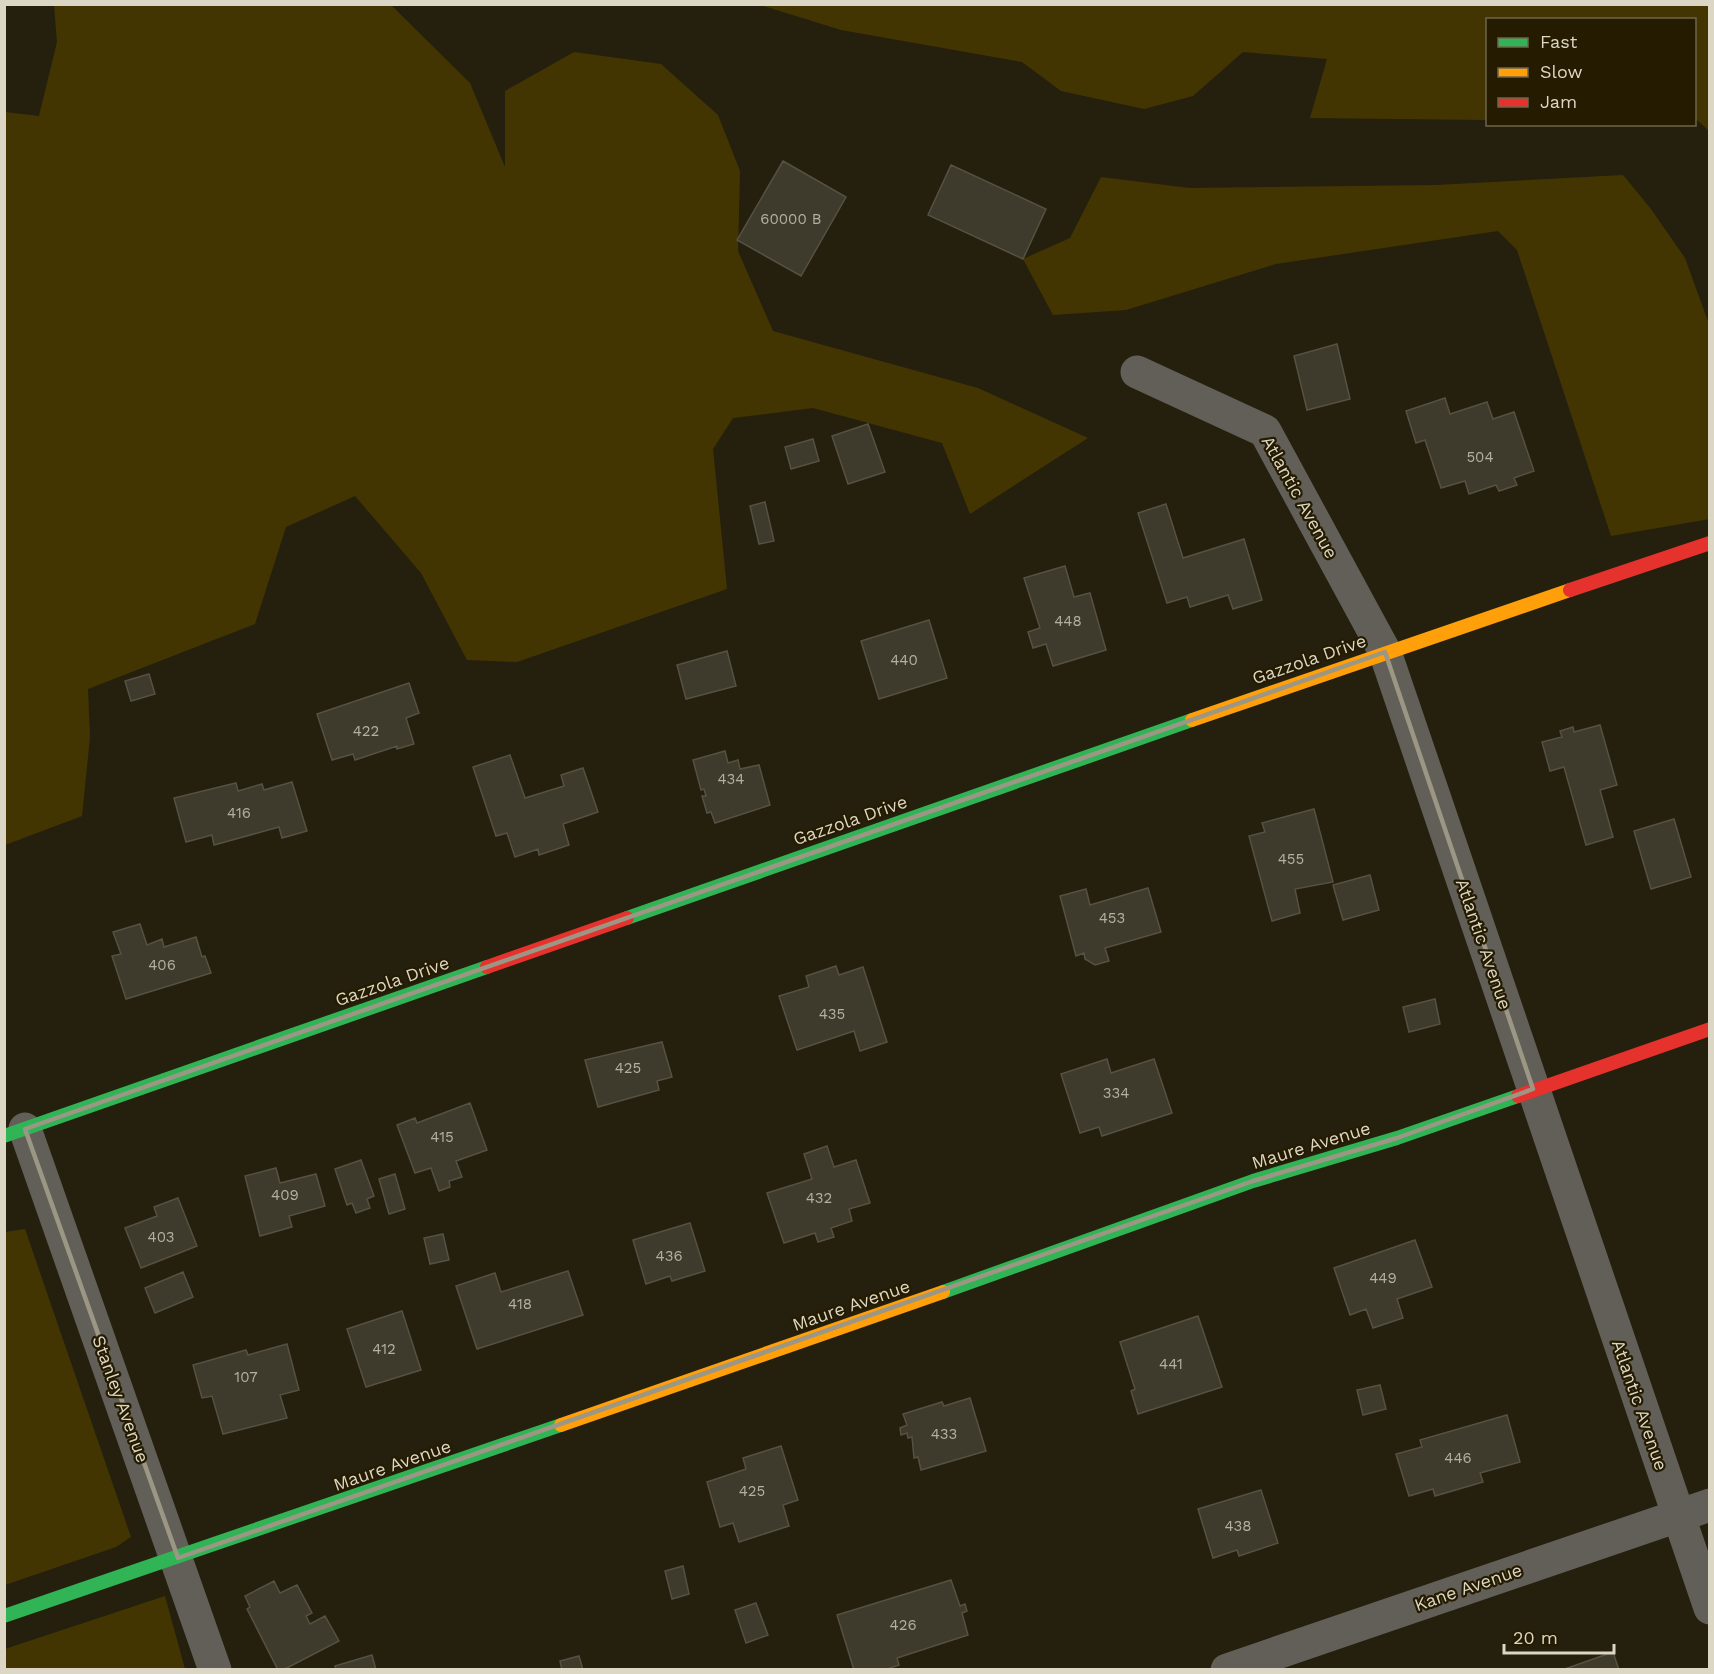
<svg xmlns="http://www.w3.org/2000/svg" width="1714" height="1674" font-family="'Work Sans',sans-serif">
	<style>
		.green { fill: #433502 }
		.building { fill: #3e3a2c; stroke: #555143; stroke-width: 1.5 }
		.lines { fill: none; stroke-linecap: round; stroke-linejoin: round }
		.street { stroke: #615f58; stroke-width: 33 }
		.fast { stroke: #30b455; stroke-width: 14 }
		.slow { stroke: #ff9f0a; stroke-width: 14 }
		.jam { stroke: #e5322d; stroke-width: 14 }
		.marked { fill: none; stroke: #9c9684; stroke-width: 4.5; stroke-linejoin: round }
		.labels { text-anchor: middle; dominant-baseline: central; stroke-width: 4.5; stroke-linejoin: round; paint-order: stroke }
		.number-label { font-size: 15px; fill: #b4af9e }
		.street-label { font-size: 18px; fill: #dcd6c4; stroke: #251b00 }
	</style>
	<rect width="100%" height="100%" fill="#25200e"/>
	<path class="green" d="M 54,5 L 391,5 L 470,83 L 505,167 L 505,91 L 574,52 L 661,64 L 718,115 L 740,171 L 738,251 L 773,331 L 978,388 L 1088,438 L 970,514 L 942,443 L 813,408 L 733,418 L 713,449 L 727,589 L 517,662 L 467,660 L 421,573 L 355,496 L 286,527 L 255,624 L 88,689 L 90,737 L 82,816 L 5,845 L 5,112 L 39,116 L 57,42 Z
		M 760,5 L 1709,5 L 1709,131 L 1695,118 L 1694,20 L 1488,20 L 1487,120 L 1310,118 L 1327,59 L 1243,52 L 1193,96 L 1144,109 L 1061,91 L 1022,62 L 841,30 Z
		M 1623,175 L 1651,209 L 1685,258 L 1709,324 L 1710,519 L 1611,536 L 1517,250 L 1498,231 L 1276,264 L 1126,310 L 1053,315 L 1023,259 L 1070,238 L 1101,177 L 1189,188 L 1436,185 Z
		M 25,1229 L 131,1537 L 116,1547 L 5,1585 L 5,1232 Z
		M 165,1596 L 185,1669 L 5,1669 L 5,1649 Z"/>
	<path class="building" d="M 783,161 L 846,197 L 801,276 L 737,240 Z
		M 951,165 L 1046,209 L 1023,259 L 928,215 Z
		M 1337,344 L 1350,399 L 1307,410 L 1294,356 Z
		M 1445,398 L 1450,414 L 1487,402 L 1493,419 L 1514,412 L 1534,471 L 1514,478 L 1517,485 L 1499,491 L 1496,485 L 1469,494 L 1465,481 L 1441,488 L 1425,440 L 1416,443 L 1406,411 Z
		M 868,424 L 885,472 L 848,484 L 832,436 Z
		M 813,439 L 819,461 L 791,469 L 785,447 Z
		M 765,502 L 774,541 L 759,544 L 750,506 Z
		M 1166,504 L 1183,558 L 1244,539 L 1262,600 L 1233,609 L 1228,595 L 1190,607 L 1187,597 L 1167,603 L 1138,513 Z
		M 1065,566 L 1074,597 L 1090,593 L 1106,650 L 1053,666 L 1046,644 L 1033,648 L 1028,632 L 1040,628 L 1024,578 Z
		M 929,620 L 947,678 L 879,699 L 861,641 Z
		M 727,651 L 736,686 L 686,699 L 677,665 Z
		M 149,674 L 155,694 L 131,701 L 125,681 Z
		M 409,683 L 419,713 L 406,718 L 414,744 L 397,749 L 397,746 L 355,760 L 353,754 L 332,760 L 317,714 Z
		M 1600,725 L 1617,785 L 1600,790 L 1613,837 L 1586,845 L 1564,767 L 1550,771 L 1542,742 L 1562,737 L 1560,731 L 1573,727 L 1574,732 Z
		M 725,751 L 728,763 L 738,760 L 740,769 L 759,765 L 770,805 L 715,823 L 711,812 L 707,813 L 702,796 L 706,796 L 704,789 L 701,790 L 693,760 Z
		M 510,755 L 525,798 L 564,786 L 561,775 L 583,768 L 598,812 L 563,824 L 569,845 L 539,855 L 538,849 L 515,857 L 507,833 L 496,836 L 473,767 Z
		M 292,782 L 307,831 L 282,838 L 279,827 L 214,845 L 212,835 L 186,842 L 174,798 L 236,783 L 238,791 L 262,784 L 264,790 Z
		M 1314,809 L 1333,882 L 1295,889 L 1300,913 L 1272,921 L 1249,836 L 1265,832 L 1262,823 Z
		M 1674,819 L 1691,877 L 1651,889 L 1634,831 Z
		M 1370,875 L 1379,910 L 1343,920 L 1333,885 Z
		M 1148,888 L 1161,932 L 1105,948 L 1109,961 L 1095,965 L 1085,959 L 1084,953 L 1076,956 L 1060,896 L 1086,889 L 1090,905 Z
		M 140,924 L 147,945 L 162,939 L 164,947 L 196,937 L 202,957 L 205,956 L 211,973 L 126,999 L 112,956 L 121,954 L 113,932 Z
		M 836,966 L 839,975 L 863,967 L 887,1042 L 860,1051 L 854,1031 L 797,1050 L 779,996 L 809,987 L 806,976 Z
		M 1435,999 L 1440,1024 L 1409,1032 L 1403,1007 Z
		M 662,1042 L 672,1077 L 657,1081 L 659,1090 L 598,1107 L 585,1060 Z
		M 1107,1059 L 1111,1073 L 1154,1059 L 1172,1113 L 1102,1136 L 1099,1127 L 1080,1133 L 1061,1074 Z
		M 470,1103 L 487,1150 L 456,1161 L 462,1177 L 449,1181 L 450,1187 L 439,1191 L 431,1168 L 415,1173 L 397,1125 L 415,1118 L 417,1123 Z
		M 827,1146 L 834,1167 L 856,1160 L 870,1203 L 849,1209 L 852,1221 L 831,1228 L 834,1237 L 818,1242 L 815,1233 L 784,1243 L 767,1193 L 812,1179 L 804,1154 Z
		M 361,1160 L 374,1196 L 367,1199 L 370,1208 L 356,1213 L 352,1203 L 347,1205 L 335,1169 Z
		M 276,1168 L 280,1183 L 316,1174 L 325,1206 L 289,1216 L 292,1227 L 260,1236 L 245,1176 Z
		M 395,1174 L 405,1209 L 389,1214 L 379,1179 Z
		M 178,1198 L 197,1246 L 141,1268 L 125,1228 L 157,1216 L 154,1207 Z
		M 690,1223 L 705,1271 L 672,1281 L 670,1276 L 646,1284 L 633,1240 Z
		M 443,1234 L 449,1260 L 430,1264 L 424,1238 Z
		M 1415,1240 L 1432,1287 L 1397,1299 L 1403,1318 L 1373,1328 L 1366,1309 L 1350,1315 L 1334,1268 Z
		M 568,1271 L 583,1315 L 477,1349 L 456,1286 L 495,1273 L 501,1292 Z
		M 183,1272 L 193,1297 L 155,1313 L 145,1288 Z
		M 402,1311 L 421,1370 L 366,1387 L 347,1329 Z
		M 1198,1316 L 1222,1387 L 1138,1414 L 1131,1391 L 1135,1389 L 1120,1342 Z
		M 287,1344 L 299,1390 L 280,1395 L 287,1418 L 223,1434 L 212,1396 L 202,1398 L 193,1365 L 246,1350 L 248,1355 Z
		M 1380,1385 L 1386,1409 L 1363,1415 L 1357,1390 Z
		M 970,1398 L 986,1451 L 921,1470 L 918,1457 L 914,1458 L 912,1437 L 908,1438 L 907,1433 L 901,1435 L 900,1428 L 907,1425 L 903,1414 L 942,1402 L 944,1406 Z
		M 1507,1415 L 1520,1462 L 1480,1473 L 1483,1482 L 1435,1496 L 1433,1489 L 1409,1496 L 1396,1454 L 1422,1447 L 1420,1440 Z
		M 781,1446 L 798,1500 L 783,1505 L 789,1526 L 739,1542 L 733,1523 L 720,1527 L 707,1482 L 746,1469 L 743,1458 Z
		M 1261,1490 L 1278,1543 L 1239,1556 L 1237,1550 L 1213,1558 L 1198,1509 Z
		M 683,1566 L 689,1594 L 672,1599 L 665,1571 Z
		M 951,1580 L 960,1606 L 965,1604 L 967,1611 L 962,1613 L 968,1635 L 897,1658 L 899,1665 L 884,1670 L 854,1670 L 837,1615 Z
		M 274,1581 L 280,1593 L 297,1585 L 312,1613 L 306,1616 L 310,1624 L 325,1616 L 339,1641 L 283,1670 L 278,1670 L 247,1609 L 250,1607 L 245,1596 Z
		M 756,1603 L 768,1635 L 746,1643 L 735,1610 Z
		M 1613,1652 L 1619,1670 L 1562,1670 Z
		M 372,1655 L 376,1670 L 336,1670 L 335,1666 Z
		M 579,1656 L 583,1670 L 562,1670 L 560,1661 Z"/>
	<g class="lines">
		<path class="street" d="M 1137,372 L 1265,431 L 1385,652 L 1710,1608
			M 25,1129 L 215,1670
			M 1227,1670 L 1710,1505"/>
		<path class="fast" d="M 627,918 L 1192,720
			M 4,1136 L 487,967
			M 943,1292 L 1253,1181 L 1397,1138 L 1518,1096
			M 4,1616 L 561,1425"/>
		<path class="slow" d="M 1192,720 L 1570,590
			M 561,1425 L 943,1292"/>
		<path class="jam" d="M 1570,590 L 1710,543
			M 487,967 L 627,918
			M 1518,1096 L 1710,1029"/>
	</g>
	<path class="marked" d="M 1385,652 L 1533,1089 L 1397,1138 L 1253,1181 L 178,1558 L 25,1129 Z"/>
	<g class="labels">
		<g class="number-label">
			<text x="791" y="219">60000 B</text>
			<text x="1480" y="457">504</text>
			<text x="1068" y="621">448</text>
			<text x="904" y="660">440</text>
			<text x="366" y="731">422</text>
			<text x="731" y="779">434</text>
			<text x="239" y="813">416</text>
			<text x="1291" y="859">455</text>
			<text x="1112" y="918">453</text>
			<text x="162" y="965">406</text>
			<text x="832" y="1014">435</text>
			<text x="628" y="1068">425</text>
			<text x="1116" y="1093">334</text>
			<text x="442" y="1137">415</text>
			<text x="285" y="1195">409</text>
			<text x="819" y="1198">432</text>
			<text x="161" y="1237">403</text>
			<text x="669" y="1256">436</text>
			<text x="1383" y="1278">449</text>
			<text x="520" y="1304">418</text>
			<text x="384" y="1349">412</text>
			<text x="1171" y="1364">441</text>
			<text x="246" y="1377">107</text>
			<text x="944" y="1434">433</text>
			<text x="1458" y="1458">446</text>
			<text x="752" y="1491">425</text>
			<text x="1238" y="1526">438</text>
			<text x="903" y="1625">426</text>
		</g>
		<g class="street-label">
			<text transform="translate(1300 497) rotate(61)">Atlantic Avenue</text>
			<text transform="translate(1309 659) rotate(-19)">Gazzola Drive</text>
			<text transform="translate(850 820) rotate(-19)">Gazzola Drive</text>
			<text transform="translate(1484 944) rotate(71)">Atlantic Avenue</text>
			<text transform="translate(392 981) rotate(-19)">Gazzola Drive</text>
			<text transform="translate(1311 1145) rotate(-17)">Maure Avenue</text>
			<text transform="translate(851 1305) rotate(-19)">Maure Avenue</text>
			<text transform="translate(121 1399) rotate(70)">Stanley Avenue</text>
			<text transform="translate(1640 1405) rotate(71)">Atlantic Avenue</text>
			<text transform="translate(392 1465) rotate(-19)">Maure Avenue</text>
			<text transform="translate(1468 1587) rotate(-19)">Kane Avenue</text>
		</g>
	</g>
	<rect width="1714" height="1674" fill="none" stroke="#dcd6c4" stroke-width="12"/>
	<rect x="1486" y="18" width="210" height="108" fill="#251b00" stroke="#6e664e" stroke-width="1.5"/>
	<rect x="1498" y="38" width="30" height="9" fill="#30b455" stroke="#6e664e" stroke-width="1.5"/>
	<text x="1540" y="48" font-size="18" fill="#dcd6c4">Fast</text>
	<rect x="1498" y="68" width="30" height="9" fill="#ff9f0a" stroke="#6e664e" stroke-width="1.5"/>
	<text x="1540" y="78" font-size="18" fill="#dcd6c4">Slow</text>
	<rect x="1498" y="98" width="30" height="9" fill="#e5322d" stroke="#6e664e" stroke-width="1.5"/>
	<text x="1540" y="108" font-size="18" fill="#dcd6c4">Jam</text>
	<path d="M1504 1644v9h110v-9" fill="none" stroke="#dcd6c4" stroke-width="3"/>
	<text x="1513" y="1644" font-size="18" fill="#dcd6c4" stroke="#251b00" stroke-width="4.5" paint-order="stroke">20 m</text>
</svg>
